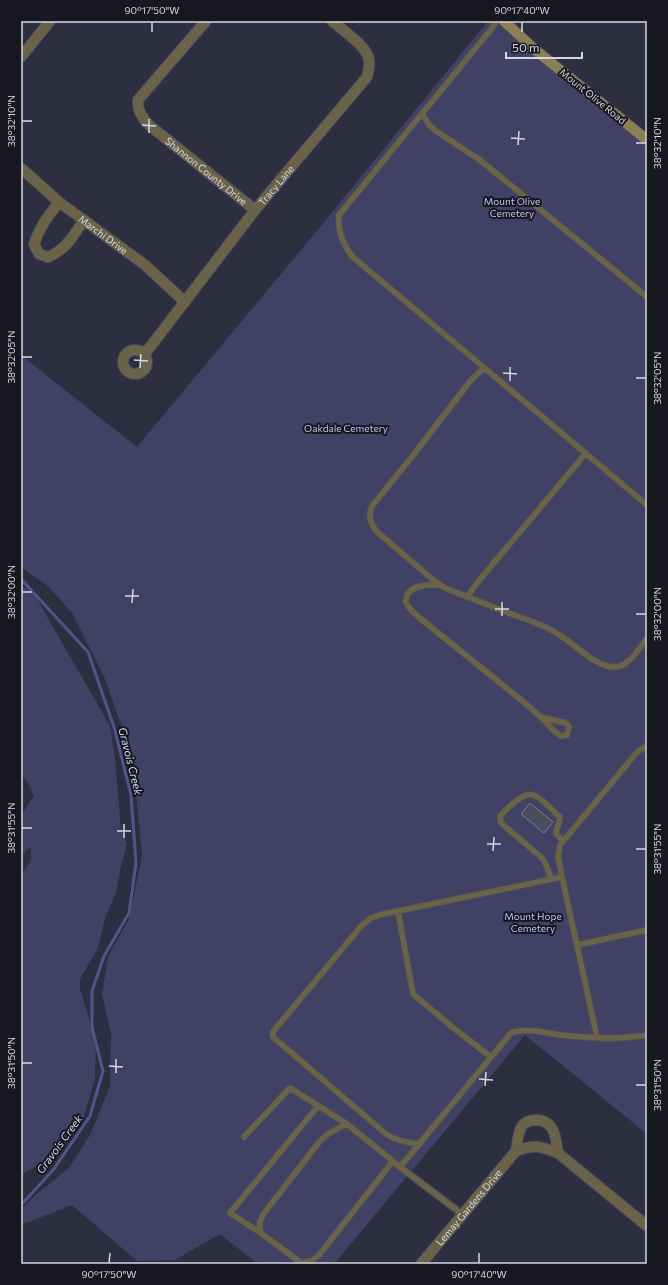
<svg xmlns="http://www.w3.org/2000/svg" width="668" height="1285" font-family="Commissioner,sans-serif">
	<style>
		.green { fill: #404164 }
		.lines { fill: none; stroke-linecap: round; stroke-linejoin: round }
		.stream { stroke: #535389; stroke-width: 3 }
		.building { fill: #4b4c60; stroke: #7a7c91 }
		.lane-casing { stroke: #48495a; stroke-width: 8 }
		.street-casing { stroke: #48495a; stroke-width: 12 }
		.secondary-casing { stroke: #48495a; stroke-width: 12 }
		.lane { stroke: #6a634a; stroke-width: 5.5 }
		.street { stroke: #6a634a; stroke-width: 10 }
		.secondary { stroke: #8a7f56; stroke-width: 10 }
		.ticks { fill: none; stroke: #d6d7e2; stroke-width: 1.5 }
		.labels { text-anchor: middle; dominant-baseline: central; stroke-width: 4; stroke-linejoin: round; paint-order: stroke }
		.street-label { font-size: 10px; fill: #d6d7e2; stroke: #17171f }
		.park-label { font-size: 10px; fill: #c1c3f5; stroke: #17171f }
		.water-label { font-size: 11px; font-style: italic; fill: #d5d7f9; stroke: #17171f }
		.neatline { fill: none; stroke: #d6d7e2; stroke-width: 1.5 }
		.ticks-label { font-size: 10px; text-anchor: middle; fill: #d6d7e2 }
	</style>
	<rect width="100%" height="100%" fill="#2d2e40"/>
	<path class="green" d="M 488,21 L 500,21 L 647,144 L 647,1134 L 525,1035 L 334,1264 L 258,1264 L 220,1234 L 175,1260 L 137,1261 L 72,1205 L 21,1225 L 21,1209 L 39,1192 L 69,1168 L 90,1135 L 110,1086 L 111,1034 L 102,994 L 108,957 L 129,919 L 142,856 L 136,792 L 130,749 L 104,677 L 72,613 L 48,586 L 21,567 L 21,355 L 137,447 L 321,226 Z
		M 21,585 L 34,594 L 110,726 L 115,759 L 121,829 L 127,844 L 120,870 L 116,893 L 105,918 L 98,948 L 80,979 L 80,989 L 86,1008 L 96,1044 L 95,1079 L 84,1116 L 70,1139 L 49,1160 L 25,1172 L 21,1178 L 21,875 L 31,861 L 31,847 L 21,855 L 21,815 L 34,796 L 27,781 L 21,775 Z"/>
	<g class="lines">
		<path class="stream" d="M 21,579 L 88,652 L 114,727 L 131,795 L 136,863 L 129,913 L 104,956 L 92,991 L 92,1027 L 103,1071 L 90,1116 L 54,1169 L 21,1205"/>
	</g>
	<path class="building" d="M 530,803 L 553,822 L 544,833 L 521,814 Z"/>
	<g class="lines">
		<g class="lane-casing">
			<path id="lane" d="M 496,21 L 493,27 L 339,215 C 337,229 344,248 354,258 L 647,505
				M 422,114 L 430,126 L 436,131 L 480,160 L 647,297
				M 484,368 L 471,380 L 411,458 L 372,506 C 368,515 370,522 376,531 L 432,579 L 445,588 C 468,597 491,606 514,615 C 531,621 549,627 564,638 C 579,648 595,666 614,667 C 629,667 639,649 647,638
				M 440,585 C 429,584 405,585 406,602 C 407,608 417,615 421,619 L 525,703 L 546,722 L 555,732 L 561,736 L 567,735 L 569,727 L 566,723 L 541,717
				M 467,597 L 477,583 L 586,453
				M 562,877 L 558,857 L 560,845 L 638,751 L 647,746
				M 551,878 L 547,867 L 542,858 L 501,823 L 500,816 C 507,809 523,791 533,795 C 541,797 553,811 560,817 C 560,824 556,828 556,834 L 563,841
				M 398,911 L 413,994 L 451,1026 L 491,1057
				M 577,945 L 647,930
				M 347,1124 L 329,1133 L 320,1141 L 265,1212 C 260,1220 257,1225 262,1234 L 300,1262 C 309,1263 312,1261 319,1255 L 393,1161
				M 244,1137 L 290,1088 L 347,1124 L 400,1167 L 462,1214
				M 420,1144 C 407,1143 397,1141 386,1134 L 273,1037 L 273,1032 L 277,1027 L 363,924 L 371,918 L 379,915 L 562,877 L 597,1037
				M 400,1167 L 511,1033 C 526,1027 544,1033 560,1035 C 589,1038 618,1040 647,1035
				M 261,1233 L 230,1213 L 318,1106"/>
		</g>
		<g class="street-casing">
			<g id="street">
				<path id="s1" d="M 206,21 L 138,100 C 137,110 142,118 149,125 L 255,210"/>
				<path d="M 21,57 L 50,21"/>
				<path id="s2" d="M 21,168 L 59,202 L 145,265 L 185,302"/>
				<path d="M 59,202 C 48,216 39,228 34,244 L 39,254 L 48,257 C 67,249 73,236 84,220"/>
				<circle cx="135" cy="362" r="12"/>
				<path id="s3" d="M 144,355 L 255,210 L 367,77 C 368,72 370,66 369,61 C 369,47 342,30 332,21"/>
				<path d="M 516,1151 C 517,1143 518,1132 522,1126 C 525,1122 531,1120 536,1120 C 555,1120 556,1139 558,1153"/>
				<path id="s4" d="M 421,1264 L 516,1151 C 534,1144 540,1146 558,1153 L 647,1226"/>
			</g>
		</g>
		<g class="secondary-casing">
			<path id="secondary" d="M 504,21 L 534,49 L 647,140"/>
		</g>
		<use href="#lane" class="lane"/>
		<use href="#street" class="street"/>
		<use href="#secondary" class="secondary"/>
	</g>
	<path class="ticks" d="M 152,32 L 152,22M 522,32 L 522,22M 22,121 L 32,121M 142,125 L 156,126M 149,133 L 149,119M 511,138 L 525,139M 636,143 L 646,143M 518,145 L 519,131M 22,357 L 32,357M 134,360 L 148,361M 140,368 L 141,354M 503,373 L 517,374M 636,378 L 646,378M 510,381 L 510,367M 22,592 L 32,592M 125,596 L 139,596M 132,603 L 133,589M 495,609 L 509,609M 636,614 L 646,614M 502,616 L 502,602M 22,828 L 32,828M 117,831 L 131,831M 124,838 L 124,824M 487,844 L 501,844M 636,849 L 646,849M 493,851 L 494,837M 22,1063 L 32,1063M 109,1066 L 123,1067M 116,1073 L 116,1059M 479,1079 L 493,1080M 636,1085 L 646,1085M 485,1086 L 486,1072M 109,1263 L 110,1253M 479,1263 L 479,1253"/>
	<g class="labels">
		<g class="street-label">
			<text transform="translate(593 96) rotate(39)">Mount Olive Road</text>
			<text stroke="none"><textPath href="#s1" startOffset="206">Shannon County Drive</textPath></text>
			<text stroke="none"><textPath href="#s3" startOffset="215">Tracy Lane</textPath></text>
			<text stroke="none"><textPath href="#s2" startOffset="106">Marchi Drive</textPath></text>
			<text stroke="none"><textPath href="#s4" startOffset="74">Lemay Gardens Drive</textPath></text>
		</g>
		<g class="park-label">
			<text x="512" y="201">Mount Olive<tspan x="512" dy="12">Cemetery</tspan></text>
			<text x="346" y="428">Oakdale Cemetery</text>
			<text x="533" y="916">Mount Hope<tspan x="533" dy="12">Cemetery</tspan></text>
		</g>
		<g class="water-label">
			<text transform="translate(131 761) rotate(76)">Gravois Creek</text>
			<text transform="translate(59 1144) rotate(-54)">Gravois Creek</text>
		</g>
	</g>
	<rect width="668" height="1285" fill="none" stroke="#17171f" stroke-width="44"/>
	<path d="M506 52v6h76v-6" fill="none" stroke="#d6d7e2" stroke-width="2"/>
	<text x="512" y="52" font-size="12" fill="#d6d7e2" stroke="#17171f" stroke-width="3" paint-order="stroke">50 m</text>
	<rect x="22" y="22" width="624" height="1241" class="neatline"/>
	<g class="ticks-label">
		<text x="152" y="14">90°17'50"W</text>
		<text x="522" y="14">90°17'40"W</text>
		<text transform="translate(11 121) rotate(-90)" y="4">38°32'10"N</text>
		<text transform="translate(657 143) rotate(-90)" y="4">38°32'10"N</text>
		<text transform="translate(11 357) rotate(-90)" y="4">38°32'05"N</text>
		<text transform="translate(657 378) rotate(-90)" y="4">38°32'05"N</text>
		<text transform="translate(11 592) rotate(-90)" y="4">38°32'00"N</text>
		<text transform="translate(657 614) rotate(-90)" y="4">38°32'00"N</text>
		<text transform="translate(11 828) rotate(-90)" y="4">38°31'55"N</text>
		<text transform="translate(657 849) rotate(-90)" y="4">38°31'55"N</text>
		<text transform="translate(11 1063) rotate(-90)" y="4">38°31'50"N</text>
		<text transform="translate(657 1085) rotate(-90)" y="4">38°31'50"N</text>
		<text x="109" y="1278">90°17'50"W</text>
		<text x="479" y="1278">90°17'40"W</text>
	</g>
</svg>
